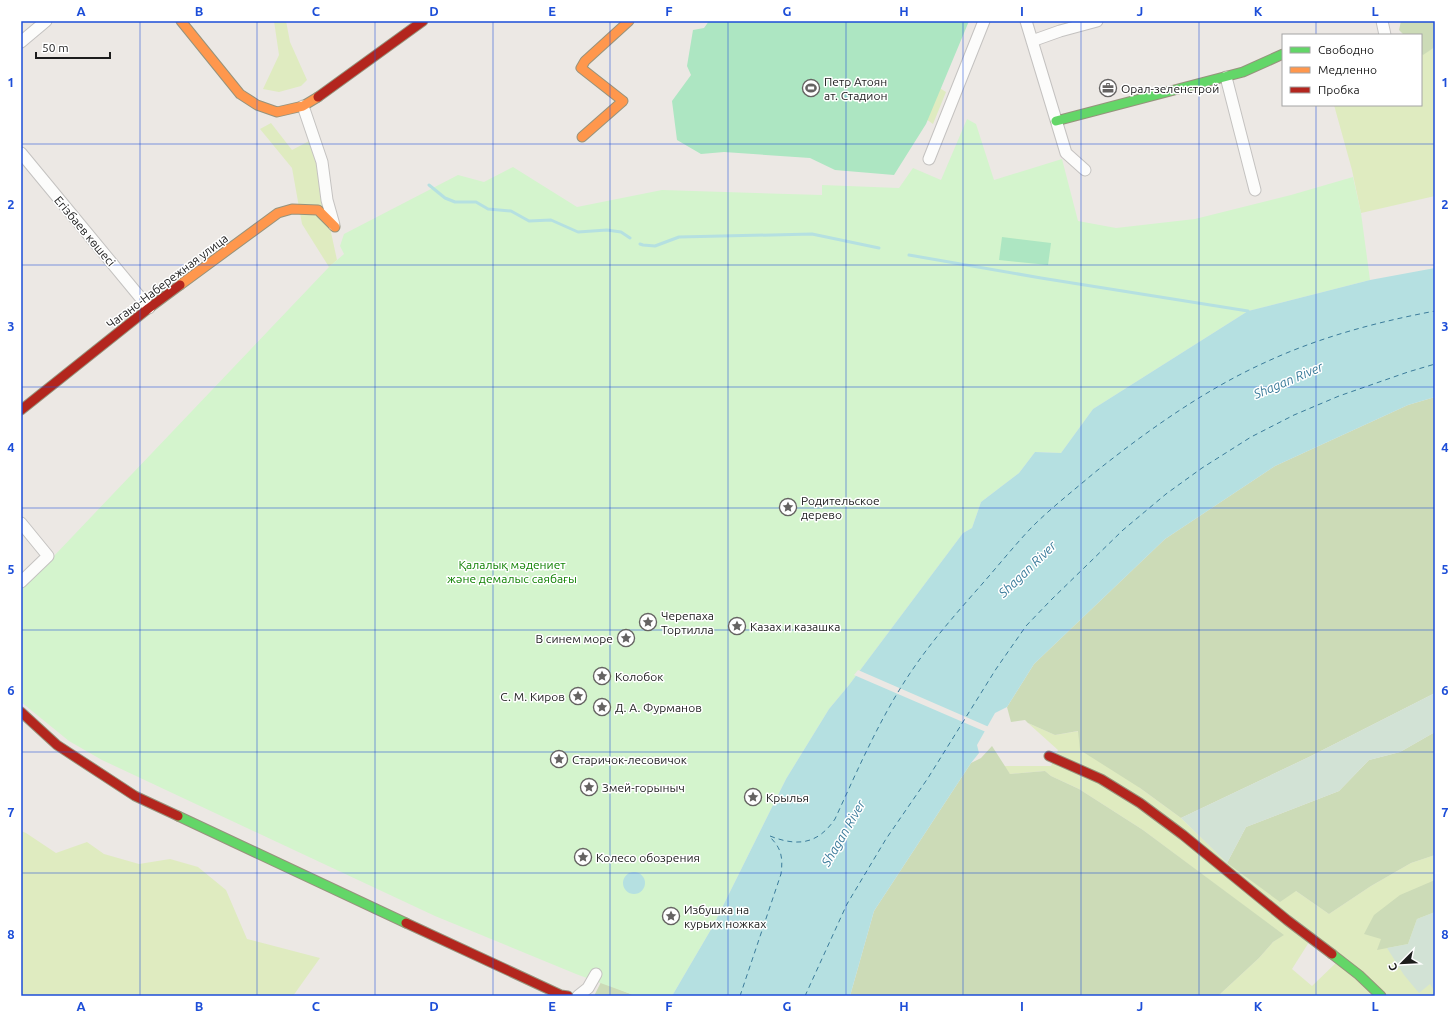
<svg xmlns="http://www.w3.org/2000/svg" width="1456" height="1017" font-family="Ubuntu,sans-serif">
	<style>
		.grass { fill: #dfebc0; fill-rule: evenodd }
		.forest { fill: #ccdbb7 }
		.wetland { fill: #d2e2d5 }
		.park { fill: #d4f4cd }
		.pitch { fill: #ade6c2 }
		.water { fill: #b5e0e1 }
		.pier { fill: #ece8e4 }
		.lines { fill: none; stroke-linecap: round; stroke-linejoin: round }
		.stream { stroke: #b5e0e1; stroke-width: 3 }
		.ferry { stroke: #3b7c9b; stroke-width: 1; stroke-dasharray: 5 4; stroke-linecap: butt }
		.street-casing { stroke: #c4c2c0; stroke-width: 13 }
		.fast-casing { stroke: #96937c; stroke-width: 11 }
		.slow-casing { stroke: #96937c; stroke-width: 11 }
		.jam-casing { stroke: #96937c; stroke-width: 11 }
		.street { stroke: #fcfcfb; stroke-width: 11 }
		.fast { stroke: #63d668; stroke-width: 9 }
		.slow { stroke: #ff974d; stroke-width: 9 }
		.jam { stroke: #b3261e; stroke-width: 9 }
		.grid { fill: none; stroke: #1d4ed8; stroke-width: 1; stroke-opacity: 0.55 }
		.labels { text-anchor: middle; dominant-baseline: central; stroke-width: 3; stroke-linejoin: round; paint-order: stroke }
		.poi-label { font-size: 12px; fill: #1c1c1c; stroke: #fff; text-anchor: start }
		.street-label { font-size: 12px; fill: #1c1c1c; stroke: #fff }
		.park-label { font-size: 12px; fill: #108203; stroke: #fff }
		.water-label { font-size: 13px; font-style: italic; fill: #3b7c9b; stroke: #fff }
		.neatline { fill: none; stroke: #1d4ed8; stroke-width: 1.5 }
		.grid-label { font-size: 13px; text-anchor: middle; font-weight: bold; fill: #1d4ed8 }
	</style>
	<rect width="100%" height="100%" fill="#ece8e4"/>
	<path class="grass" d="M 274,21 L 286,21 L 290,42 L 307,80 L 301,86 L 279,92 L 263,89 L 279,55 Z
		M 1435,47 L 1435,196 L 1361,213 L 1352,170 L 1334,105 L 1421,105 L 1421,53 L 1423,54 Z
		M 930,82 L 946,92 L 933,124 L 912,109 Z
		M 271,123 L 292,150 L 311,140 L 337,260 L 329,267 L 302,224 L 292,168 L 260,129 Z
		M 1028,723 L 1055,735 L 1079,731 L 1140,788 L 1181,818 L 1227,863 L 1296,891 L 1329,914 L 1371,886 L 1411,863 L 1435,855 L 1435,996 L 1218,996 L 1259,958 L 1273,942 L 1283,935 L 1143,830 L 1079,789 L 1051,776 L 1045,771 L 1010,774 L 1004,766 L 1051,766 L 1058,750 ZM 1311,939 L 1339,960 L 1312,986 L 1292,969 Z
		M 21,831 L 26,833 L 56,853 L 87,842 L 104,854 L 139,864 L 170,859 L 198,867 L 226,890 L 247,939 L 320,958 L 293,996 L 21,996 L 21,948 L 23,943 L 21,940 Z"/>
	<path class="forest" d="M 1401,21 L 1435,21 L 1435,47 L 1423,55 L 1421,53 L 1421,35 L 1404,35 L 1399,30 Z
		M 1435,397 L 1435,693 L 1309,757 L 1181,818 L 1140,788 L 1080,750 L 1078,731 L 1055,735 L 1028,723 L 1025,720 L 1011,722 L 1007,707 L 1034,664 L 1165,539 L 1275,466 L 1408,405 Z
		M 1435,732 L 1435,855 L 1411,863 L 1371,886 L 1329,914 L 1296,891 L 1280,902 L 1227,863 L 1246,827 L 1339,791 L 1369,760 L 1400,752 Z
		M 992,746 L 1010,774 L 1045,771 L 1051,776 L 1079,789 L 1143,830 L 1284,935 L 1273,942 L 1259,958 L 1218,996 L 850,996 L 874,911 L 971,763 L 981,758 Z
		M 1435,880 L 1435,912 L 1417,919 L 1408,944 L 1377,950 L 1381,939 L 1364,934 L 1374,915 L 1400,895 Z
		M 601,982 L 636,996 L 594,996 Z"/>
	<path class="wetland" d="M 1435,693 L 1435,732 L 1400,752 L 1369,760 L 1339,791 L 1246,827 L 1227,863 L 1181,818 L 1309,757 Z
		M 1435,912 L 1435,992 L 1430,984 L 1419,993 L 1404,975 L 1387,948 L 1408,944 L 1417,919 Z"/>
	<path class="park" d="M 967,119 L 976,124 L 994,180 L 1062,159 L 1078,221 L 1116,228 L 1195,219 L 1291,195 L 1353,177 L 1361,213 L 1370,280 L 1248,311 L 1093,409 L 1061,453 L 1035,452 L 1019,473 L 981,502 L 972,528 L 963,533 L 849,685 L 829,709 L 786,779 L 713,926 L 672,996 L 636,996 L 576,974 L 435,916 L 102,760 L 69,741 L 21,702 L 21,589 L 53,557 L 329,267 L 344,254 L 340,246 L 344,234 L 458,175 L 484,182 L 513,167 L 577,207 L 662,190 L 822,195 L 822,185 L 899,188 L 913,168 L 941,180 Z"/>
	<path class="pitch" d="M 709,21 L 969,21 L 926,124 L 894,175 L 835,170 L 810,158 L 724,152 L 701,154 L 677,140 L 672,101 L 691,75 L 687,66 L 693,30 L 704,28 Z
		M 1002,237 L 1051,243 L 1048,265 L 999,260 Z"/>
	<path class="water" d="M 1435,268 L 1435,397 L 1408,405 L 1275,466 L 1165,539 L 1034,664 L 1007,707 L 995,713 L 977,745 L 979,753 L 971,763 L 874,911 L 850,996 L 672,996 L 713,926 L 786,779 L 829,709 L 849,685 L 963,533 L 972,528 L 981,502 L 1019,473 L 1035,452 L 1061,453 L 1093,409 L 1248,311 L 1370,280 Z
		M623 883a11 11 0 1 1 22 0a11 11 0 1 1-22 0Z"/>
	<path class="pier" d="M 858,670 L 989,727 L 986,732 L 854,675 Z"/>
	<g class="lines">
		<path class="stream" d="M 429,185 L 445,198 L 455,202 L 476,202 L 488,209 L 511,211 L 529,221 L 551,220 L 578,232 L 607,230 L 621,232 L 630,238
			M 640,244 L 643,245 L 655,246 L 679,237 L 812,234 L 879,248
			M 909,255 L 1041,278 L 1248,311"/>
		<path class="ferry" d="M 770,836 C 798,847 818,844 835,819 C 859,767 882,713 915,666 C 933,640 954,616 975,592 C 994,571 1012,548 1032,527 C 1051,508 1073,491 1094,473 C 1147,431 1204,390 1266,362 C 1320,337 1377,322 1435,311
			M 740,996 L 781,874 C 783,858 782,849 770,837
			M 805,996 L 847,904 L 886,839 L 928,778 L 996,669 L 1026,626 L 1051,600 L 1123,530 L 1166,494 L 1202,468 L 1251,437 L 1294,415 L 1339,396 L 1408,372 L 1435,364"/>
		<g class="street-casing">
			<path id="street" d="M 1026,21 L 1066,153 L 1085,170
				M 1382,21 L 1385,35
				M 1032,41 L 1060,31 L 1097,21
				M 21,42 L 46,21
				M 1226,77 L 1255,190
				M 303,106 L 322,162 L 327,200 L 334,225
				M 21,153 L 149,308
				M 929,159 L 984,21
				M 21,523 L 48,556 L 21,582
				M 578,996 L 588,988 L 596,974"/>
		</g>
		<g class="fast-casing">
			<path id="fast" d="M 1056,121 L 1243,72 L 1283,54
				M 178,816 L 406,923
				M 1332,954 L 1359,975 L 1381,996"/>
		</g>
		<g class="slow-casing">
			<path id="slow" d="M 181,21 L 240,94 L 257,105 L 277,112 L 303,106 L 318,97
				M 582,137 L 623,101 L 581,68 L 585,61 L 629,21
				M 180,285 L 278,213 L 292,209 L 318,210 L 335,227"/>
		</g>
		<g class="jam-casing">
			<path id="jam" d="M 318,97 L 423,21
				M 21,410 L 149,308 L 180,285
				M 21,712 L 57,745 L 135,796 L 178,816
				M 1049,756 L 1101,779 L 1140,803 L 1183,835 L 1287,920 L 1332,954
				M 406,923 L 561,995 L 568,996"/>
		</g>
		<use href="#street" class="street"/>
		<use href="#fast" class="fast"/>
		<use href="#slow" class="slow"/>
		<use href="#jam" class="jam"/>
	</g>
	<path class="grid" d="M 140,21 L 140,996M 257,21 L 257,996M 375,21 L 375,996M 493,21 L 493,996M 610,21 L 610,996M 728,21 L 728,996M 846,21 L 846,996M 963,21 L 963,996M 1081,21 L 1081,996M 1199,21 L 1199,996M 1316,21 L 1316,35M 1316,105 L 1316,996M 21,144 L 1435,144M 21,265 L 1435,265M 21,387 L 1435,387M 21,508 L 1435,508M 21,630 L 1435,630M 21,752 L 1435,752M 21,873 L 1435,873"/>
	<defs>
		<g id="stadium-ring" transform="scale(0.9)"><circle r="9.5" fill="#fff" stroke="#656362" stroke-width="1.5"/><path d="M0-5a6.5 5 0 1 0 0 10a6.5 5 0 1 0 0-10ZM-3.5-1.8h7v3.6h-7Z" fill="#656362"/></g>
		<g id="office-ring" transform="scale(0.9)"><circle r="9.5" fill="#fff" stroke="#656362" stroke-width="1.5"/><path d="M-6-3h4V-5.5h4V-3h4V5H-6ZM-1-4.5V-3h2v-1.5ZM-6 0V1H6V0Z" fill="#656362"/></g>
		<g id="sight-ring" transform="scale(0.9)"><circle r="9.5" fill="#fff" stroke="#656362" stroke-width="1.5"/><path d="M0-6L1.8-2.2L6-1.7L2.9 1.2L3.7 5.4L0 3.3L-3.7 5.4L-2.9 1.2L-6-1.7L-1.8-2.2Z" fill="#656362"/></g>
	</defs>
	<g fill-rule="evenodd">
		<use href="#stadium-ring" x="811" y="88"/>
		<use href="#office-ring" x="1108" y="88"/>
		<use href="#sight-ring" x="788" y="507"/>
		<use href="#sight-ring" x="648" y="622"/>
		<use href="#sight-ring" x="737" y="626"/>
		<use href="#sight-ring" x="626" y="638"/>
		<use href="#sight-ring" x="602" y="676"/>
		<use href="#sight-ring" x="578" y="696"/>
		<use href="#sight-ring" x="602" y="707"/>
		<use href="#sight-ring" x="559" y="759"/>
		<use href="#sight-ring" x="589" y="787"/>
		<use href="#sight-ring" x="753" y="797"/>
		<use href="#sight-ring" x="583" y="857"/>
		<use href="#sight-ring" x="671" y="916"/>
	</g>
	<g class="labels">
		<g class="poi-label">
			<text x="824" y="81">Петр Атоян<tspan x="824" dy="14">ат. Стадион</tspan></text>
			<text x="1121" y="88">Орал-зеленстрой</text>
			<text x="801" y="500">Родительское<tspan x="801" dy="14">дерево</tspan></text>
			<text x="661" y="615">Черепаха<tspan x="661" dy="14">Тортилла</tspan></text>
			<text x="750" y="626">Казах и казашка</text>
			<text x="613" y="638" text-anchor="end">В синем море</text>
			<text x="615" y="676">Колобок</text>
			<text x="565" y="696" text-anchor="end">С. М. Киров</text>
			<text x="615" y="707">Д. А. Фурманов</text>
			<text x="572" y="759">Старичок-лесовичок</text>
			<text x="602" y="787">Змей-горыныч</text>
			<text x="766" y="797">Крылья</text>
			<text x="596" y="857">Колесо обозрения</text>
			<text x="684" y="909">Избушка на<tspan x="684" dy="14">курьих ножках</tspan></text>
		</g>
		<g class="street-label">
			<text transform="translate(85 231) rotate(50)">Егізбаев көшесі</text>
			<text transform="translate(167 281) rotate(-37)">Чагано-Набережная улица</text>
		</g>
		<g class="park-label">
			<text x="512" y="564">Қалалық мәдениет<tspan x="512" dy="14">және демалыс саябағы</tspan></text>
		</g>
		<g class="water-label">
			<text transform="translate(1288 380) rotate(-23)">Shagan River</text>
			<text transform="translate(1027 569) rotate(-44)">Shagan River</text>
			<text transform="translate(843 833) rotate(-60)">Shagan River</text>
		</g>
	</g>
	<rect width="1456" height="1017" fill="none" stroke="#ffffff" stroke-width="44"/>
	<rect x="1282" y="34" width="140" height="72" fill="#ffffff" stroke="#a4a4a4"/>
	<rect x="1290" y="47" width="20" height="6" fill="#63d668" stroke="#a4a4a4"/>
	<text x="1318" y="54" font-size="12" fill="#1c1c1c">Свободно</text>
	<rect x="1290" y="67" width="20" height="6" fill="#ff974d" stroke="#a4a4a4"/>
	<text x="1318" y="74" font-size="12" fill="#1c1c1c">Медленно</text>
	<rect x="1290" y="87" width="20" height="6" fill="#b3261e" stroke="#a4a4a4"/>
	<text x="1318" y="94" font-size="12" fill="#1c1c1c">Пробка</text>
	<g transform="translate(1402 963) rotate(246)" stroke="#ffffff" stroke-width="3" paint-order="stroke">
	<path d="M0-3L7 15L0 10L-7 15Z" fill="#1c1c1c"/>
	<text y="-6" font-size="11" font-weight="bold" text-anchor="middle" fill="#1c1c1c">С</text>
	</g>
	<path d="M36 52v6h74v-6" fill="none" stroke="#1c1c1c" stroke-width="2"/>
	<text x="42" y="52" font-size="12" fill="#1c1c1c" stroke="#ffffff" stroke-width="3" paint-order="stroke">50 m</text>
	<rect x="22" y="22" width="1412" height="973" class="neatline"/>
	<g class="grid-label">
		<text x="81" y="16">A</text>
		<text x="199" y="16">B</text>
		<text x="316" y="16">C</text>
		<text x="434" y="16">D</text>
		<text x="552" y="16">E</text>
		<text x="669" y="16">F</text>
		<text x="787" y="16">G</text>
		<text x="904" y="16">H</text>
		<text x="1022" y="16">I</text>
		<text x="1140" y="16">J</text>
		<text x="1258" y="16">K</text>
		<text x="1375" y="16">L</text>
		<text x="11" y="87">1</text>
		<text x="1445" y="87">1</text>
		<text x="11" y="209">2</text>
		<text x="1445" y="209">2</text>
		<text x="11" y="331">3</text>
		<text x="1445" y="331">3</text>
		<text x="11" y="452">4</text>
		<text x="1445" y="452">4</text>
		<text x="11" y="574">5</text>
		<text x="1445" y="574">5</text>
		<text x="11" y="695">6</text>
		<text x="1445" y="695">6</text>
		<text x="11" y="817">7</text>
		<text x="1445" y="817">7</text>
		<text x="11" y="939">8</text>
		<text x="1445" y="939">8</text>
		<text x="81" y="1011">A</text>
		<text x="199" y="1011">B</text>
		<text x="316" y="1011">C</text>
		<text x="434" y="1011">D</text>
		<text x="552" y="1011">E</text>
		<text x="669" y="1011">F</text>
		<text x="787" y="1011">G</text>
		<text x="904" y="1011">H</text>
		<text x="1022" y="1011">I</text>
		<text x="1140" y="1011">J</text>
		<text x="1258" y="1011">K</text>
		<text x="1375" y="1011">L</text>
	</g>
</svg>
